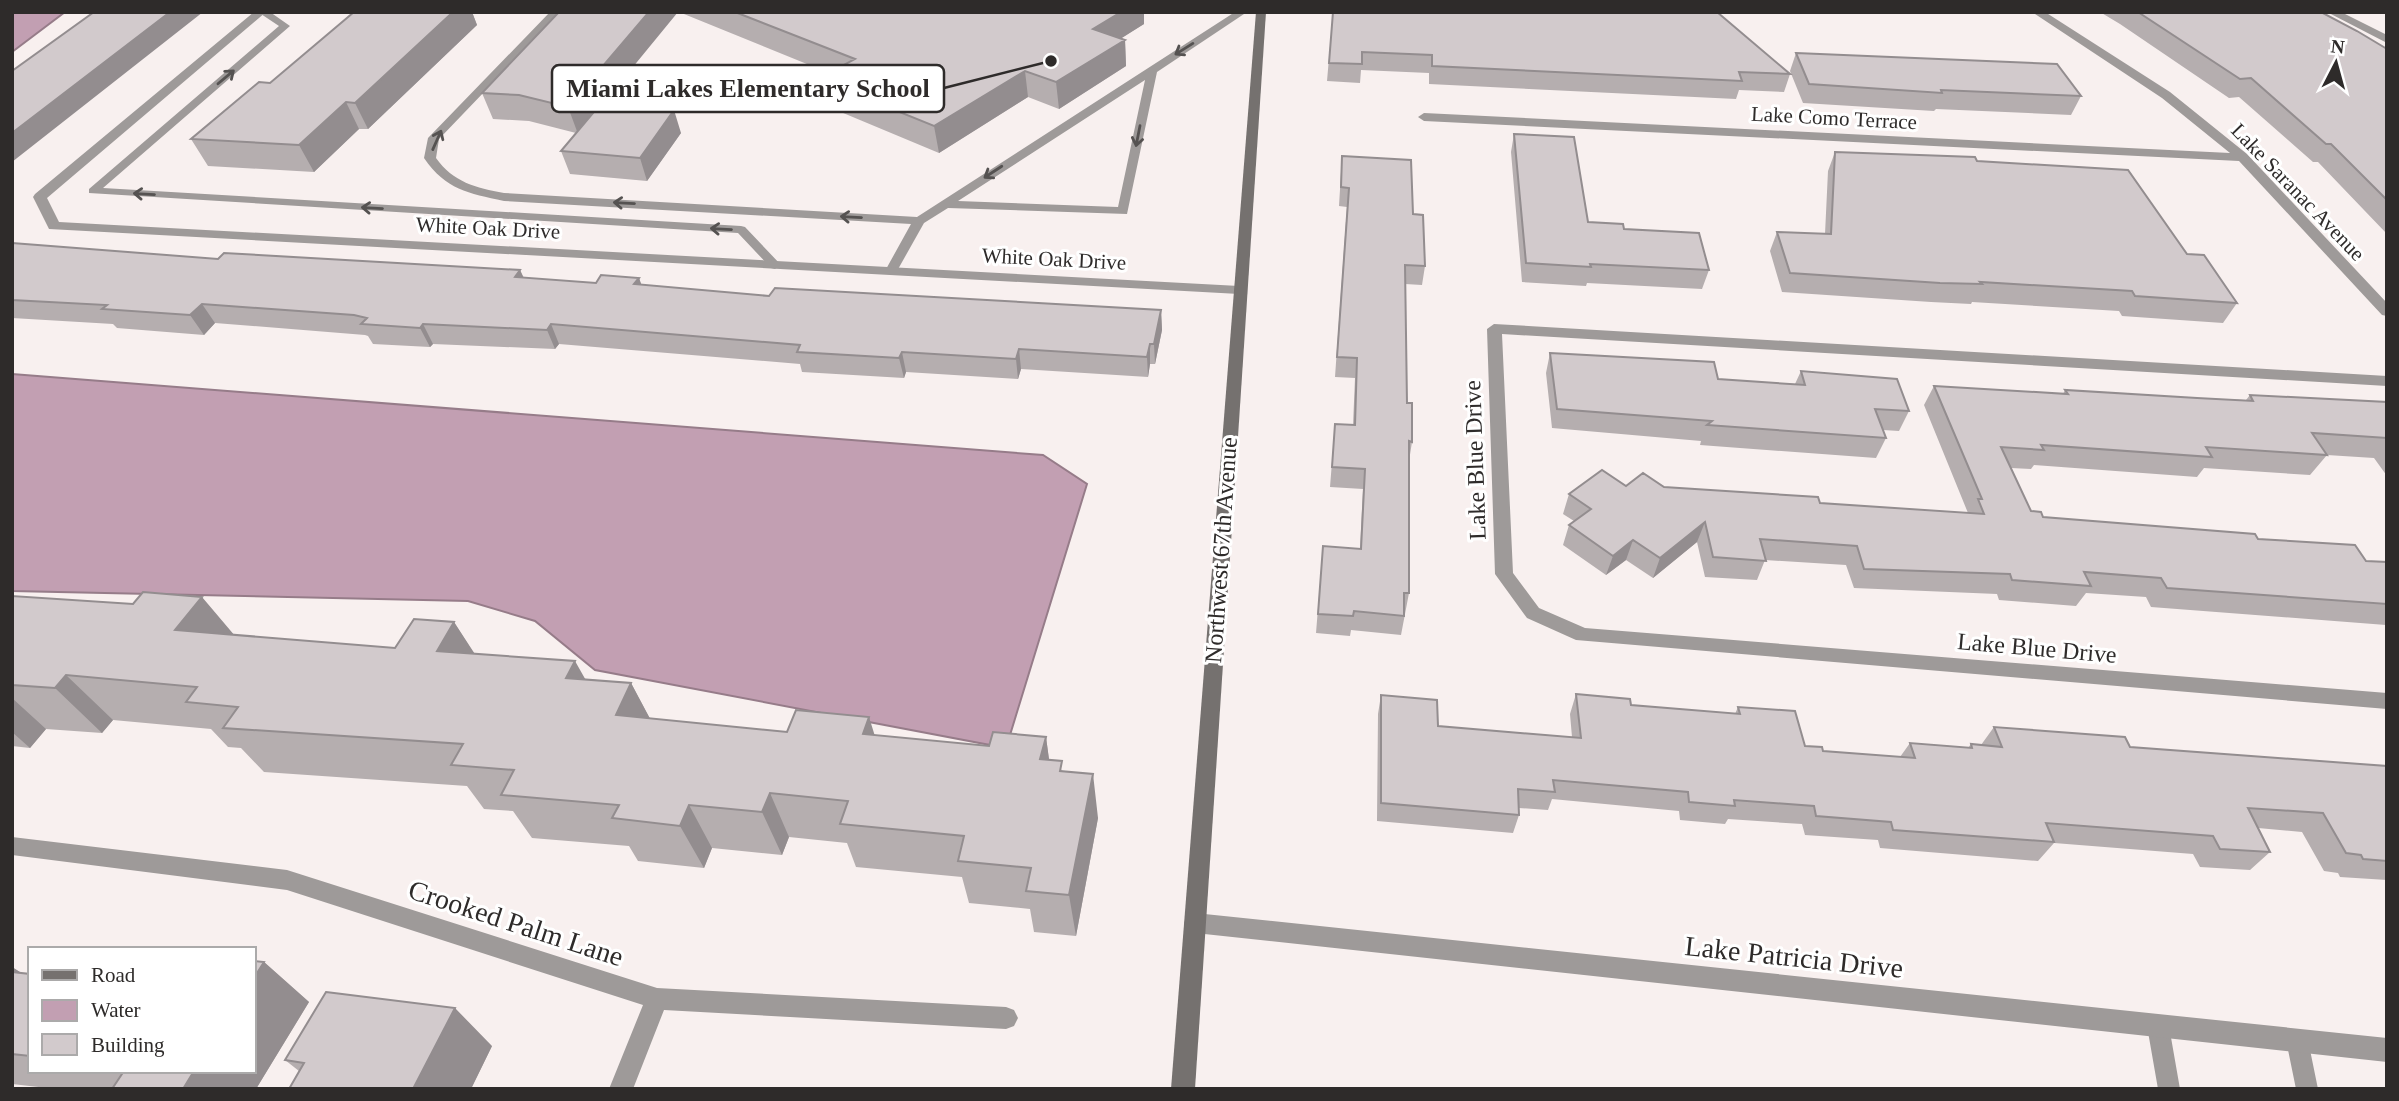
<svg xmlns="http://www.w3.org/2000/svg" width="2399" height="1101" font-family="'Times New Roman',serif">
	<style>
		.water { fill: #c29fb2; stroke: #967c89; stroke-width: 2 }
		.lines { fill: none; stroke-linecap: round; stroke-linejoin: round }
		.service { fill: #9e9a99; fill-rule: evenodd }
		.minor { fill: #9e9a99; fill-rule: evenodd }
		.secondary { fill: #75716f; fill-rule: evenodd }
		.wall { fill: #b5aeaf }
		.shaded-wall { fill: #938d8f }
		.building { fill: #d2cacc; stroke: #938d8f; stroke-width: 2 }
		.oneway { stroke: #555251 }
		.labels { text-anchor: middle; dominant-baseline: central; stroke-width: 6; stroke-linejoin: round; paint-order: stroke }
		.far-street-label { font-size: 21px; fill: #2e2b2a; stroke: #fff }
		.street-label { font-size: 24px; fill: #2e2b2a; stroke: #fff }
		.near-street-label { font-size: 28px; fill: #2e2b2a; stroke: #fff }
		.leader { fill: none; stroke: #2e2b2a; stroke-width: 2.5 }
		.callout-dot { fill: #2e2b2a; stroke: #fff; stroke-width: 2.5 }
		.callout { fill: #fff; stroke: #2e2b2a; stroke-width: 2.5 }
		.callout-label { font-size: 26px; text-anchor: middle; font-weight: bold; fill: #2e2b2a }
	</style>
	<rect width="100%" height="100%" fill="#f8f0ef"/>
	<path class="water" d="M 12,12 L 65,12 L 12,52 Z
		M 12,374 L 1043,455 L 1087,484 L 1006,748 L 595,670 L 535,621 L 468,601 L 12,591 Z"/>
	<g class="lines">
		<path class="service" d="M 258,12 L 270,12 L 290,26 L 103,188 L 741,226 L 745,227 L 781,265 L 775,269 L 771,268 L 738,233 L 89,193 L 89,189 L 279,26 Z
			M 550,12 L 561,12 L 439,139 L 436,158 C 453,182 476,188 504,193 L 917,217 L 1235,12 L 1247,12 L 1157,72 L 1127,214 L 948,208 L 924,223 L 897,271 L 891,275 L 885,271 L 911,224 L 504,201 C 468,193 446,190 424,158 L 428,138 ZM 1145,80 L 1118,207 L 958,201 Z
			M 2158,1016 L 2165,1019 L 2169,1026 L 2180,1089 L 2158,1089 L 2147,1026 L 2151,1019 Z
			M 2297,1030 L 2304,1033 L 2308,1040 L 2318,1089 L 2296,1089 L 2286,1040 L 2290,1033 Z"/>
		<path class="minor" d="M 254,12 L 266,12 L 47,198 L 59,222 L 1239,286 L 1246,290 L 1239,294 L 49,229 L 33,197 L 35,194 Z
			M 2032,12 L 2045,12 L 2170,92 L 2247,154 L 2387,303 L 2387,316 L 2382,315 L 2239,161 L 1424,121 L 1418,117 L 1424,113 L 2230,153 L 2162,98 Z
			M 2327,12 L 2341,12 L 2387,35 L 2387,43 Z
			M 1494,324 L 2387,376 L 2387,386 L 1502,334 L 1513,573 L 1539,608 L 1585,628 L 2387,693 L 2387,709 L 1576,640 L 1527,618 L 1495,574 L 1487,329 Z
			M 12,837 L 287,870 L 657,988 L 1006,1007 L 1014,1010 L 1018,1018 L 1014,1026 L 1006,1029 L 664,1010 L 633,1089 L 609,1089 L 643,1005 L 287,890 L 12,855 Z
			M 1195,913 L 2387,1038 L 2387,1062 L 1195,933 L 1187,930 L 1184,923 L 1187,916 Z"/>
		<path class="secondary" d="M 1256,12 L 1266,12 L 1195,1089 L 1171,1089 Z"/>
	</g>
	<path class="wall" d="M 354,12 L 472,12 L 477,25 L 368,129 L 359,129 L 314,172 L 208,166 L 191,139 L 270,83 Z
		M 559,12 L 600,107 L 681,133 L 647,181 L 570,174 L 561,151 L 576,133 L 529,121 L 493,119 L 482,93 Z
		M 679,12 L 1144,12 L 1144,24 L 1121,38 L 1125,40 L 1126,66 L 1059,109 L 1028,97 L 939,153 L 824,105 L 818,79 L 829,73 Z
		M 1333,12 L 1790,74 L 1784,92 L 1739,90 L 1736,99 L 1429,84 L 1429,73 L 1361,70 L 1360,83 L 1327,81 Z
		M 2100,12 L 2321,12 L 2387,49 L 2387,234 L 2318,162 L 2313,162 L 2239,97 L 2229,98 L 2120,24 Z
		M 1796,53 L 2081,96 L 2071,115 L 1936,109 L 1934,111 L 1803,103 L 1790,71 Z
		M 1514,134 L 1588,222 L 1624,229 L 1709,270 L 1702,289 L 1587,283 L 1586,286 L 1522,282 L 1511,152 Z
		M 1835,152 L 1977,161 L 2187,254 L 2237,303 L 2223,323 L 2122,316 L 2119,311 L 1972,302 L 1971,304 L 1931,302 L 1782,292 L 1770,251 L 1777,232 L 1825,234 L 1828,171 Z
		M 1342,156 L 1413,214 L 1425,266 L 1422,285 L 1405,284 L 1407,403 L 1412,442 L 1409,461 L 1409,593 L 1401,635 L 1351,630 L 1350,636 L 1316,633 L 1323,546 L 1360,549 L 1363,489 L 1330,487 L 1335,424 L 1353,425 L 1355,378 L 1335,377 L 1347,207 L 1339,206 Z
		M 12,243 L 218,259 L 520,270 L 524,278 L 596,283 L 639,278 L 641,285 L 769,296 L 1161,310 L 1162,330 L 1155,364 L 1150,364 L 1148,377 L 1021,369 L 1018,379 L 906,372 L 904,378 L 802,372 L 800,364 L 559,344 L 555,349 L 433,344 L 430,347 L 373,344 L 368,336 L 365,335 L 215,323 L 204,335 L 117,328 L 113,324 L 12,318 Z
		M 1550,353 L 1718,379 L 1795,384 L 1801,371 L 1909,411 L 1899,431 L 1883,430 L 1886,438 L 1876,458 L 1700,445 L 1701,441 L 1552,428 L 1546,373 Z
		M 1934,386 L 2063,394 L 2065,390 L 2197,398 L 2246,400 L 2250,395 L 2387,402 L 2387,476 L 2374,458 L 2327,455 L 2310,475 L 2204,468 L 2197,477 L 2034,465 L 2031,469 L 2011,468 L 2031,511 L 2043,517 L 2258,539 L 2366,561 L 2387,562 L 2387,624 L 2386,625 L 2151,607 L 2146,597 L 2086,593 L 2076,606 L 1999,600 L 1997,594 L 1854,588 L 1846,565 L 1765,560 L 1757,580 L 1705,577 L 1697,542 L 1653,578 L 1626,560 L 1606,575 L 1563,545 L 1569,525 L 1574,521 L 1563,514 L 1569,494 L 1626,486 L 1664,487 L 1820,503 L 1968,513 L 1924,405 Z
		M 12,596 L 233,635 L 395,648 L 454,622 L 474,654 L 586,679 L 631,683 L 650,719 L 787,732 L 875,735 L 989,746 L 1046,737 L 1049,760 L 1063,771 L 1098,818 L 1076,936 L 1034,932 L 1030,909 L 969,903 L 962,877 L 856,867 L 847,843 L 789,837 L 782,855 L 712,848 L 704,868 L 638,861 L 629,846 L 532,838 L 513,811 L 484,809 L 467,786 L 264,772 L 241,748 L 228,747 L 211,729 L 113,720 L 102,733 L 46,729 L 30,748 L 12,746 Z
		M 1576,694 L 1631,705 L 1735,714 L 1738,707 L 1805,746 L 1823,751 L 1900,757 L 1910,743 L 1968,748 L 1971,744 L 1981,745 L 1994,727 L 2130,747 L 2387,766 L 2387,880 L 2340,877 L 2338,873 L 2324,871 L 2302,832 L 2258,828 L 2270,852 L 2250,870 L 2200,867 L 2193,854 L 2054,843 L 2038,861 L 1880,848 L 1878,840 L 1805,835 L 1802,824 L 1728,819 L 1725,824 L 1680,820 L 1679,811 L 1552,799 L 1548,810 L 1519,808 L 1519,815 L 1513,833 L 1377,821 L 1378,714 L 1381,695 L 1438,726 L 1572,737 L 1570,714 Z
		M 264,962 L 309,1002 L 256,1089 L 56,1089 L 12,1084 L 12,967 L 21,973 L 30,974 L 30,1071 L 254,1071 Z
		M 492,1046 L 471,1089 L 289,1089 L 299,1071 L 285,1060 Z"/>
	<path class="shaded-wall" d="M 170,12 L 203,12 L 12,162 L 12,133 Z
		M 453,12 L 472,12 L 477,25 L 368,129 L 355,103 Z
		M 649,12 L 678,12 L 578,134 L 568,107 Z
		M 1121,12 L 1144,12 L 1144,24 L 1095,55 L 1093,29 Z
		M 1125,40 L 1126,66 L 1059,109 L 1056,82 Z
		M 1025,71 L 1028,97 L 939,153 L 934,126 Z
		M 346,102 L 359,129 L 314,172 L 299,145 Z
		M 674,110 L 681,133 L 647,181 L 640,158 Z
		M 520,270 L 529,290 L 515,277 Z
		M 639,278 L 646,297 L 634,284 Z
		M 202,304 L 215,323 L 204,335 L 190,315 Z
		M 1161,310 L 1162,330 L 1155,364 L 1154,344 Z
		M 423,324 L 433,344 L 430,347 L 420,328 Z
		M 551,324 L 559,344 L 555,349 L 547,330 Z
		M 1150,344 L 1150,364 L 1148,377 L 1147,357 Z
		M 1019,349 L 1021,369 L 1018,379 L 1016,359 Z
		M 902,352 L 906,372 L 904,378 L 899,358 Z
		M 1705,522 L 1697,542 L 1653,578 L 1660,558 Z
		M 1633,540 L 1626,560 L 1606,575 L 1613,556 Z
		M 202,597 L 241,643 L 175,630 Z
		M 454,622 L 484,668 L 437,651 Z
		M 575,661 L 601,707 L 566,678 Z
		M 66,675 L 113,720 L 102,733 L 55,688 Z
		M 631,683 L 655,728 L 616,715 Z
		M 12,698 L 46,729 L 30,748 L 12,732 Z
		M 869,717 L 883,762 L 863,734 Z
		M 1046,737 L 1052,781 L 1040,759 Z
		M 1093,774 L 1098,818 L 1076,936 L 1069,895 Z
		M 770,793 L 789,837 L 782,855 L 762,812 Z
		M 689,805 L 712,848 L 704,868 L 680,826 Z
		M 264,962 L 309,1002 L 256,1089 L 183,1089 L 194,1071 L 254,1071 L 254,978 Z
		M 12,967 L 28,977 L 12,998 Z
		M 455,1008 L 492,1046 L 471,1089 L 413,1089 Z"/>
	<path class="building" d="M 94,12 L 170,12 L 12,133 L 12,71 Z
		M 354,12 L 453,12 L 355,103 L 346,102 L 299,145 L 191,139 L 259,82 L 270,83 Z
		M 559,12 L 649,12 L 568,107 L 519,95 L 482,93 Z
		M 735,12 L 1121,12 L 1093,29 L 1125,40 L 1056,82 L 1025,71 L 934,126 L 818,79 L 855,59 Z
		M 1333,12 L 1717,12 L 1790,74 L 1739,72 L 1742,81 L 1432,66 L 1432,55 L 1362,52 L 1362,64 L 1329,63 Z
		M 2138,12 L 2321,12 L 2357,31 L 2387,49 L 2387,200 L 2331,144 L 2326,144 L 2251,78 L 2240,79 Z
		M 1796,53 L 2057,64 L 2081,96 L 1941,90 L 1942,93 L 1809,84 Z
		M 598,107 L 674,110 L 640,158 L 561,151 Z
		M 1514,134 L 1574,137 L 1588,222 L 1623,224 L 1624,229 L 1699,233 L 1709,270 L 1590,264 L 1591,267 L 1526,263 Z
		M 1835,152 L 1975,157 L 1977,161 L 2128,170 L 2187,254 L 2204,255 L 2237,303 L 2135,296 L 2132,291 L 1980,282 L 1982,284 L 1940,283 L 1790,273 L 1777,232 L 1831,234 Z
		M 1342,156 L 1411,160 L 1413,214 L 1423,215 L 1425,266 L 1405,265 L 1407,403 L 1412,403 L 1412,442 L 1409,441 L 1409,593 L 1404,593 L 1404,616 L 1354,611 L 1353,616 L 1318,614 L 1323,546 L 1361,549 L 1365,469 L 1332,467 L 1335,424 L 1355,425 L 1357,358 L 1337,357 L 1349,188 L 1341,187 Z
		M 12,243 L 218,259 L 224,253 L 520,270 L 515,277 L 596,283 L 601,275 L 639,278 L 634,284 L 769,296 L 775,288 L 1161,310 L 1154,344 L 1150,344 L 1147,357 L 1019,349 L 1016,359 L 902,352 L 899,358 L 797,352 L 800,345 L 551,324 L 547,330 L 423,324 L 420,328 L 361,324 L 367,318 L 354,315 L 202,304 L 190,315 L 102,309 L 107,305 L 12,300 Z
		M 1550,353 L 1714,362 L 1718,379 L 1805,385 L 1801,371 L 1897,379 L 1909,411 L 1875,409 L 1886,438 L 1707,425 L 1712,421 L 1557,409 Z
		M 1934,386 L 2068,394 L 2065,390 L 2197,398 L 2253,401 L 2250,395 L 2387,402 L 2387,438 L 2312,433 L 2327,455 L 2206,447 L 2212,457 L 2041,445 L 2044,450 L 2001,447 L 2031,511 L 2041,512 L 2043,517 L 2255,534 L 2258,539 L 2355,545 L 2366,561 L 2387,562 L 2387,604 L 2167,588 L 2161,578 L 2084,572 L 2091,586 L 2012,580 L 2010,574 L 1864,569 L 1857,546 L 1760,539 L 1766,561 L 1713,557 L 1705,522 L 1660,558 L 1633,540 L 1613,556 L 1569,525 L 1591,509 L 1569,494 L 1602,470 L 1626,486 L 1643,473 L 1664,487 L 1818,497 L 1820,503 L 1984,514 L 1978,499 L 1982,499 Z
		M 143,592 L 202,597 L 175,630 L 395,648 L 414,619 L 454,622 L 437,651 L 575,661 L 566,678 L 631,683 L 616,715 L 787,732 L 796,710 L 869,717 L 863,734 L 989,746 L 993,732 L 1046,737 L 1040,759 L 1062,761 L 1060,771 L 1093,774 L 1069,895 L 1026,891 L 1031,868 L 958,861 L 964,836 L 840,824 L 848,801 L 770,793 L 762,812 L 689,805 L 680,826 L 612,818 L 619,805 L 501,795 L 514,770 L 451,765 L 463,744 L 223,728 L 238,707 L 186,702 L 197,687 L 66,675 L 55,688 L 12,685 L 12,596 L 133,604 Z
		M 1576,694 L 1630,699 L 1631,705 L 1740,714 L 1738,707 L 1795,711 L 1805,746 L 1822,747 L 1823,751 L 1915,758 L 1910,743 L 1972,748 L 1971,744 L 2002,747 L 1994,727 L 2125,737 L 2130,747 L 2387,766 L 2387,861 L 2363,859 L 2361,855 L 2346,853 L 2323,813 L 2248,808 L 2270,852 L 2220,849 L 2213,836 L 2046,823 L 2054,842 L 1893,830 L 1891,822 L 1816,816 L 1814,806 L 1734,800 L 1735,806 L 1689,802 L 1688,792 L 1553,780 L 1555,792 L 1518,789 L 1519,815 L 1381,803 L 1381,695 L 1437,700 L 1438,726 L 1581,738 Z
		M 254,961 L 264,962 L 254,978 Z
		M 12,972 L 30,974 L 30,1056 L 12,1054 Z
		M 326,992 L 455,1008 L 413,1089 L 289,1089 L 304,1063 L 285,1060 Z
		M 124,1071 L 194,1071 L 183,1089 L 112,1089 Z"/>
	<defs><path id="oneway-shaft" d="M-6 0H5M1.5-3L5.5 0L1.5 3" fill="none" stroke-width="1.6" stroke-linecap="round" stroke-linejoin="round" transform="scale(1.75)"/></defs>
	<g class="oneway">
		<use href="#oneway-shaft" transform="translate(1184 49) rotate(148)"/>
		<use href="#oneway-shaft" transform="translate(226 77) rotate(-40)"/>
		<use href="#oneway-shaft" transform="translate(1138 136) rotate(101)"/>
		<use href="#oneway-shaft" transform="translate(437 140) rotate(-66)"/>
		<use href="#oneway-shaft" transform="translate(993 172) rotate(147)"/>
		<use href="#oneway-shaft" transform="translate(144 194) rotate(-177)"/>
		<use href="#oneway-shaft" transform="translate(624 203) rotate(-177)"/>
		<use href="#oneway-shaft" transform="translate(372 208) rotate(-177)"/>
		<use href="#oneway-shaft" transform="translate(851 217) rotate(-177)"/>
		<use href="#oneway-shaft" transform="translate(721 229) rotate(-177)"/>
	</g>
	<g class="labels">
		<g class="far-street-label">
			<text transform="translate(1834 118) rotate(3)">Lake Como Terrace</text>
			<text transform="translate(2298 192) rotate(46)">Lake Saranac Avenue</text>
			<text transform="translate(488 228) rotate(3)">White Oak Drive</text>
			<text transform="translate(1054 259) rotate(3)">White Oak Drive</text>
		</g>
		<g class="street-label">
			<text transform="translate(1475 460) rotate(-92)">Lake Blue Drive</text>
			<text transform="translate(1221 550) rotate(-86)">Northwest 67th Avenue</text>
			<text transform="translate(2037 648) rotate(5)">Lake Blue Drive</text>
		</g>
		<g class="near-street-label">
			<text transform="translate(516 923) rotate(18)">Crooked Palm Lane</text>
			<text transform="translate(1794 957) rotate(6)">Lake Patricia Drive</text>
		</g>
	</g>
	<path class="leader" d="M1051 61L944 88"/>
	<circle class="callout-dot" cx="1051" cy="61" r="7"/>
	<rect class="callout" x="552" y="65" width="392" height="47" rx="7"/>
	<g class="callout-label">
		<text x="748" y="97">Miami Lakes Elementary School</text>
	</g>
	<rect width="2399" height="1101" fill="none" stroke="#2e2b2a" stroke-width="28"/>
	<rect x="28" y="947" width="228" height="126" fill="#ffffff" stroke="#abaaaa" stroke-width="2"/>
	<rect x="42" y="970" width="35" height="10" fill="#75716f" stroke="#abaaaa" stroke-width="2"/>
	<text x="91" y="982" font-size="21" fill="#2e2b2a">Road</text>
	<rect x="42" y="1000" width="35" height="21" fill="#c29fb2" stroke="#abaaaa" stroke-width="2"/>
	<text x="91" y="1017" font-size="21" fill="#2e2b2a">Water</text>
	<rect x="42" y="1034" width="35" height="21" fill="#d2cacc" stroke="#abaaaa" stroke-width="2"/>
	<text x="91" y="1052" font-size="21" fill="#2e2b2a">Building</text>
	<g transform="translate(2336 63) rotate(6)" stroke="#ffffff" stroke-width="5" paint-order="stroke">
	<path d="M0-5L12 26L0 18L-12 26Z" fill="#2e2b2a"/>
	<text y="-10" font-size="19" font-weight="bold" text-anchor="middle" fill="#2e2b2a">N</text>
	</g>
</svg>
